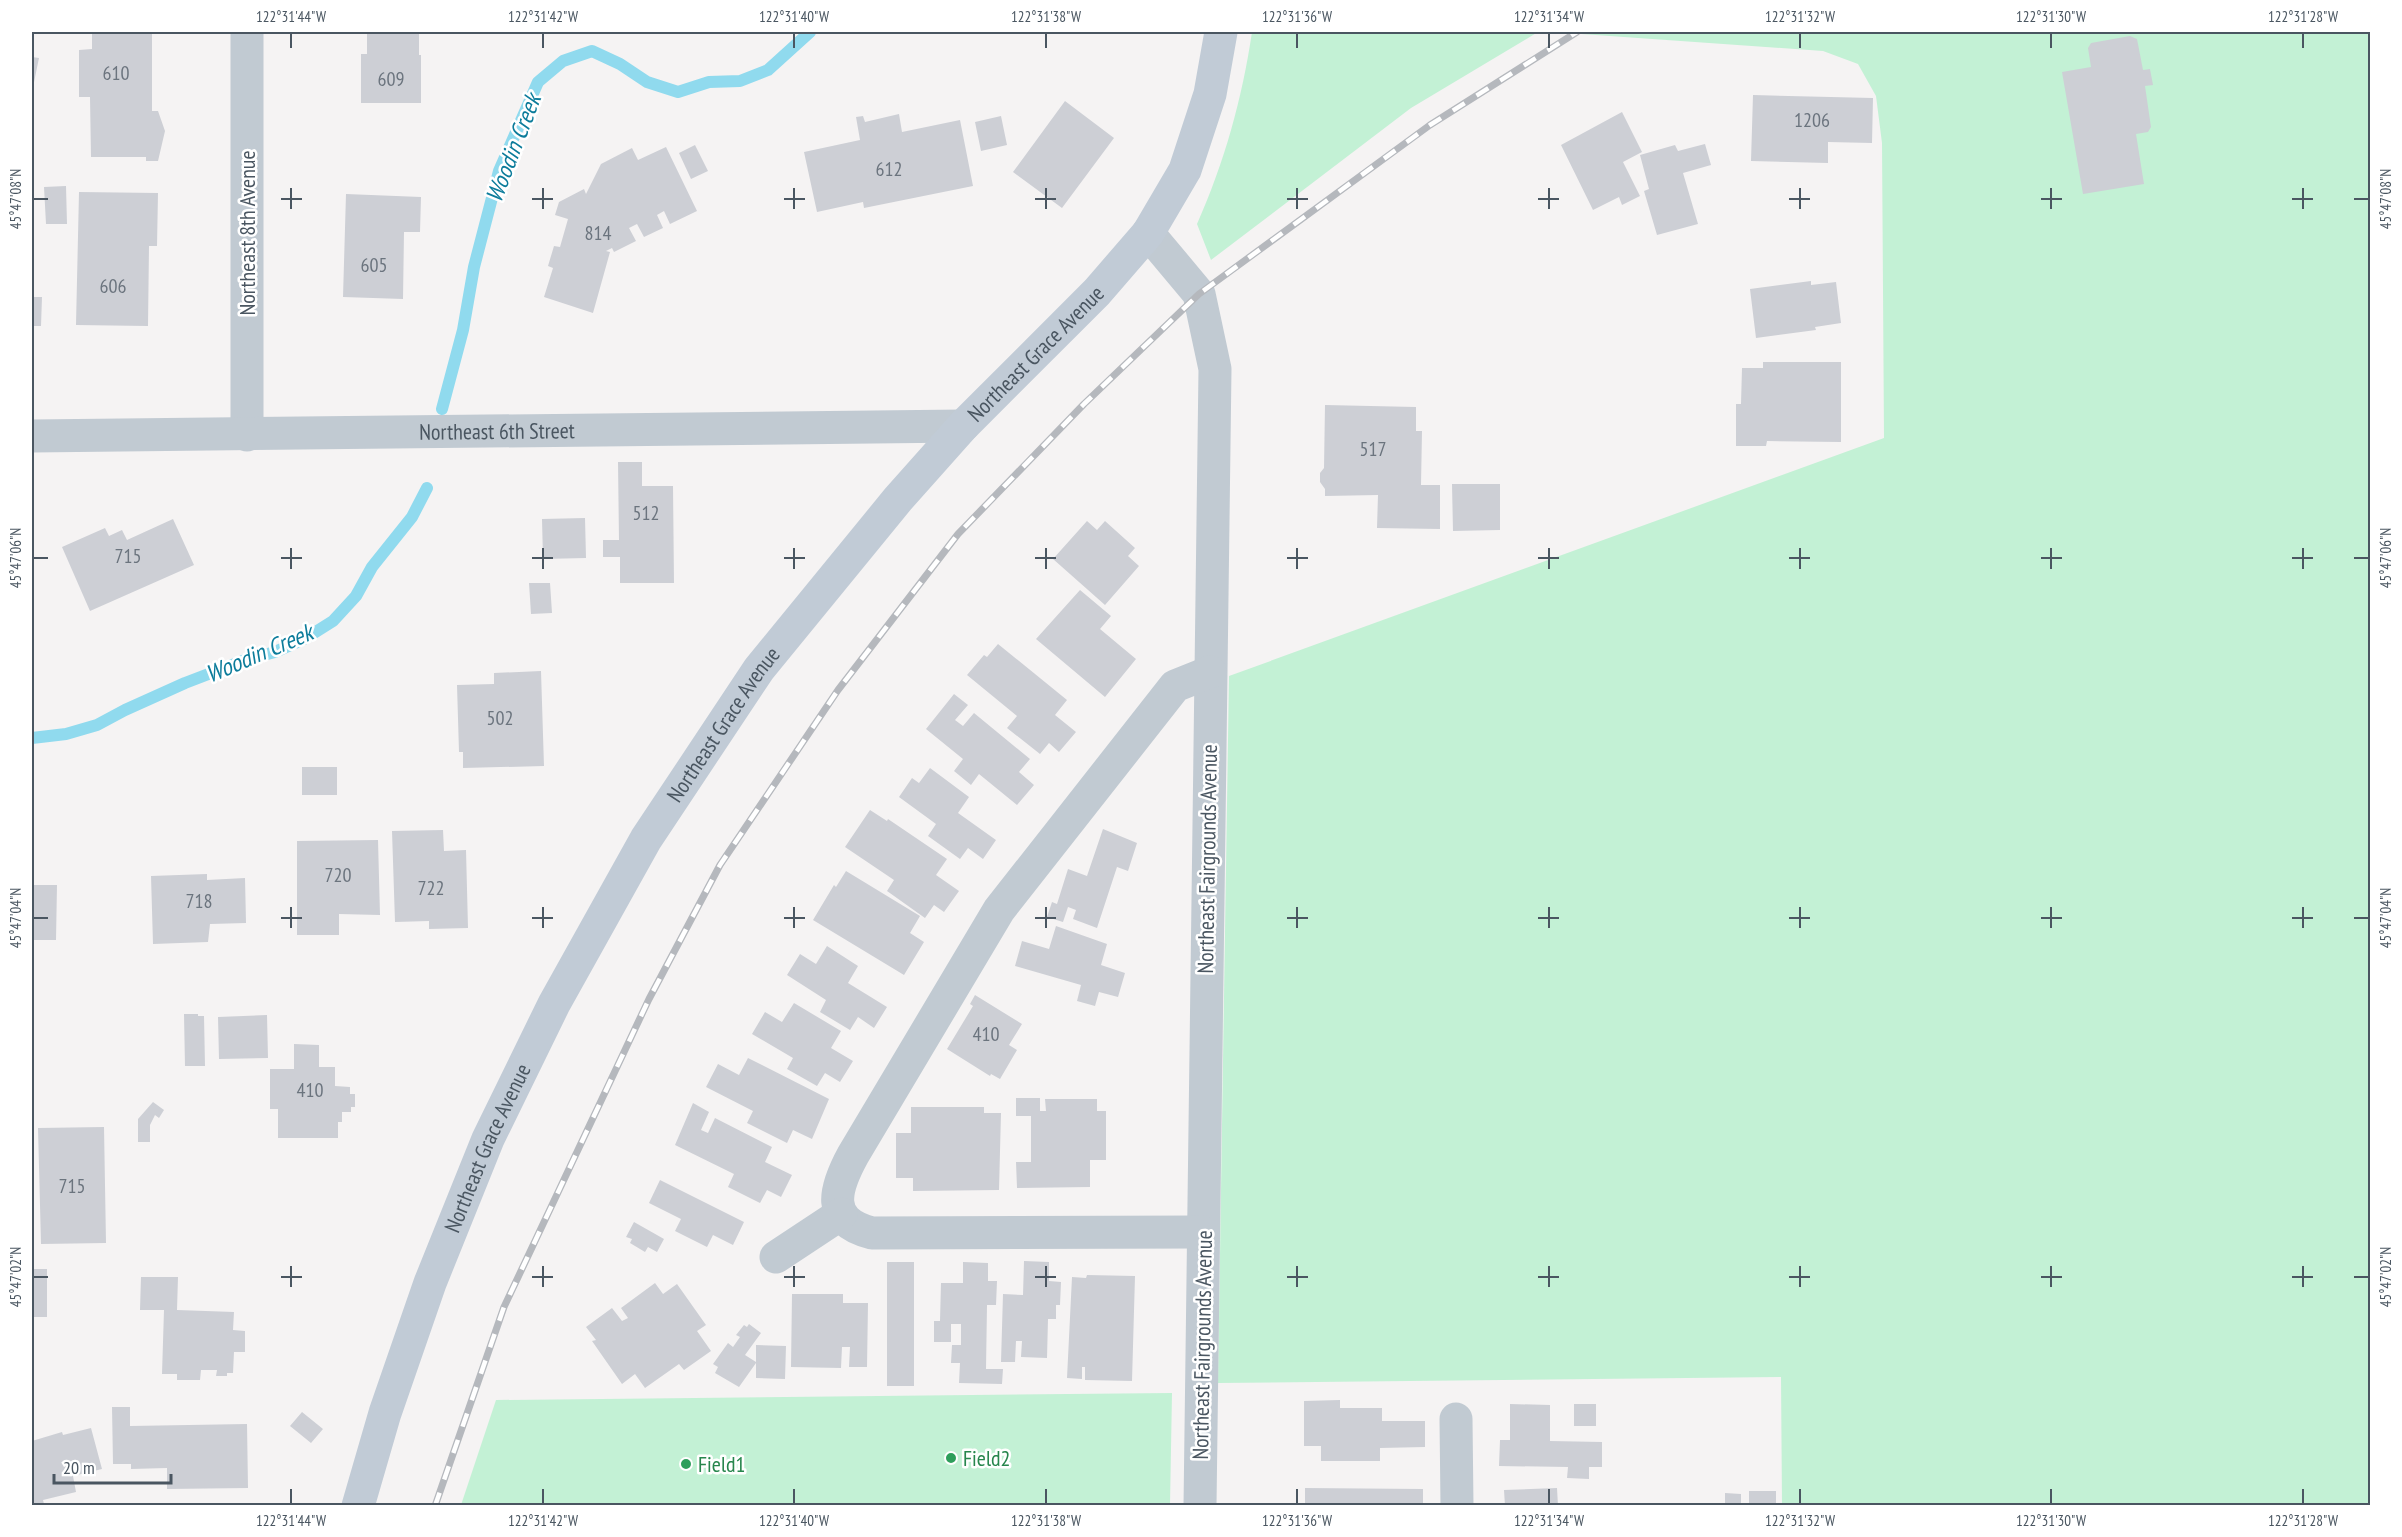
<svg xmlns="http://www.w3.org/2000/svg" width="2402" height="1537" font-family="'PT Sans Narrow',sans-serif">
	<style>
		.green { fill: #c3f1d5 }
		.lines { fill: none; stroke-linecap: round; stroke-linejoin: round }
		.stream { stroke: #90daee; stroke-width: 12 }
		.building { fill: #cdcfd5 }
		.minor { stroke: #c1cad2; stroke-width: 33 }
		.secondary { stroke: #c1cbd6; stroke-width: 33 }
		.rail-casing { stroke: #b5b8bd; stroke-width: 7 }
		.rail { stroke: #fff; stroke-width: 4.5; stroke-dasharray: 14; stroke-linecap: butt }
		.ticks { fill: none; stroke: #4a5661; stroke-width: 2 }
		.leisure-dot { fill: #2e9e5b; stroke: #fff; stroke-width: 2 }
		.labels { text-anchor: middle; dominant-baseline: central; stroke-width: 5; stroke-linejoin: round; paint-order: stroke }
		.number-label { font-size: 20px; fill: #6b747e }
		.street-label { font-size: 22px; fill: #4a5661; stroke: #fff }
		.leisure-label { font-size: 22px; fill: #27864d; stroke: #fff; text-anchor: start }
		.water-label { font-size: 24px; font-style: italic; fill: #0c7c9b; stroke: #fff }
		.neatline { fill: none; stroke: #4a5661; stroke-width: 2 }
		.ticks-label { font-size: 15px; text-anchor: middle; fill: #4a5661 }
	</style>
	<rect width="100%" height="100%" fill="#f5f3f3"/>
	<path class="green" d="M 1252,32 L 1538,32 L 1411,108 L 1211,260 L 1197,224 C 1225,161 1242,99 1252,32 Z
		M 1553,32 L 2370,32 L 2370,1505 L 1782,1505 L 1781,1377 L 1218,1383 L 1229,676 L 1884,438 L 1882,143 L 1876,96 L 1858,64 L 1823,51 Z
		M 1172,1393 L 1170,1505 L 461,1505 L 496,1400 Z"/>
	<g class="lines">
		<path class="stream" d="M 442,409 L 463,330 L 474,267 L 499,171 L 538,82 L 563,61 L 592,51 L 620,64 L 647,82 L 678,92 L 709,82 L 740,81 L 768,70 L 810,32
			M 32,738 L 66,734 L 97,725 L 125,710 L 185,683 L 245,660 L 275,652 L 306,638 L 333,621 L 356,596 L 372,567 L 412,517 L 427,488"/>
	</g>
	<path class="building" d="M 92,32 L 152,32 L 152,111 L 158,111 L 165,131 L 158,161 L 146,161 L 146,157 L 91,157 L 90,97 L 79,97 L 79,50 L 92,49 Z
		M 367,32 L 419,32 L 419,55 L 421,55 L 421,103 L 361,103 L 361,54 L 367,54 Z
		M 2130,36 L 2137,39 L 2143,70 L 2150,69 L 2153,85 L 2145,86 L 2151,127 L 2148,132 L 2136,134 L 2144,184 L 2083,194 L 2062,72 L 2091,67 L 2088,48 L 2091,43 Z
		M 32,57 L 39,58 L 33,87 L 32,86 Z
		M 1753,95 L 1873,98 L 1872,143 L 1828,142 L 1828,163 L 1751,161 Z
		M 1065,101 L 1114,138 L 1062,208 L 1013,172 Z
		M 1622,112 L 1642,152 L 1623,162 L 1640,196 L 1622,205 L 1619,197 L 1593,210 L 1561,145 Z
		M 899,114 L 902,132 L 960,120 L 973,186 L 864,208 L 863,202 L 817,212 L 804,152 L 860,140 L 856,117 L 863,116 L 865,122 Z
		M 1001,116 L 1007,145 L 981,151 L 975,122 Z
		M 1705,144 L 1711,165 L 1683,173 L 1698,224 L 1657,235 L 1644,191 L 1649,189 L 1640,155 L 1675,145 L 1678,151 Z
		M 695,145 L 708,171 L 691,179 L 679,153 Z
		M 666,147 L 697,211 L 670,224 L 664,211 L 657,215 L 663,228 L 644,237 L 637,224 L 629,228 L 636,241 L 614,252 L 612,248 L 606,251 L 610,252 L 593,313 L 544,297 L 553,268 L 548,266 L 554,246 L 560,247 L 568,219 L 555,215 L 559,202 L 584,189 L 586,194 L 601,164 L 632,148 L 638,160 Z
		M 66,186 L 67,224 L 46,224 L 44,187 Z
		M 79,192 L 158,193 L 157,246 L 149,246 L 148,326 L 76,325 Z
		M 346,194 L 421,197 L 420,232 L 404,232 L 403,299 L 343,297 Z
		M 1811,281 L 1811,285 L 1836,282 L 1841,323 L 1815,327 L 1816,330 L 1756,338 L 1750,289 Z
		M 32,297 L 42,297 L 41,326 L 32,326 Z
		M 1763,362 L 1841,362 L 1841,442 L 1767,441 L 1766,446 L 1736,446 L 1736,404 L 1741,404 L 1742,368 L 1763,368 Z
		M 1325,405 L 1416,407 L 1416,431 L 1422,431 L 1421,485 L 1440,485 L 1440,529 L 1377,528 L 1378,495 L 1325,496 L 1325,489 L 1320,482 L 1320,473 L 1324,468 Z
		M 618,462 L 642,462 L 642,486 L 673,486 L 674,583 L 620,583 L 620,557 L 603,557 L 603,540 L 619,540 Z
		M 1452,484 L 1500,484 L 1500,530 L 1453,531 Z
		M 585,518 L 586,558 L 543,559 L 542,519 Z
		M 173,519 L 194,565 L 90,611 L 62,547 L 105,528 L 109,536 L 122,530 L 127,540 Z
		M 1087,521 L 1097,530 L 1105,521 L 1135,548 L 1128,556 L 1139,566 L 1105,605 L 1053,559 Z
		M 529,583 L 550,583 L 552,613 L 531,614 Z
		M 1080,590 L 1111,616 L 1100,629 L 1136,659 L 1105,697 L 1036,639 Z
		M 998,644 L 1067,700 L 1055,715 L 1076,732 L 1059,752 L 1049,743 L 1040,754 L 1007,728 L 1017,716 L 967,675 L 984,655 L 987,657 Z
		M 541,671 L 544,766 L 463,768 L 463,752 L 459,752 L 457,685 L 494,684 L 494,673 Z
		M 954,694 L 968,705 L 955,720 L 963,726 L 974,713 L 1030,759 L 1019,772 L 1034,785 L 1017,805 L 979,774 L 971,785 L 954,771 L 963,759 L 926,729 Z
		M 302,767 L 337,767 L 337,795 L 302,795 Z
		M 930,768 L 969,797 L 958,813 L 996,840 L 983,859 L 968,848 L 960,859 L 928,836 L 936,824 L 899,797 L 912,778 L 919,783 Z
		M 870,810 L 887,821 L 888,819 L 947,859 L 936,875 L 959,891 L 944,912 L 934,905 L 925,918 L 887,891 L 894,880 L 845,847 Z
		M 1103,829 L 1137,843 L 1128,871 L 1117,867 L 1097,928 L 1073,919 L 1076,910 L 1068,907 L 1063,922 L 1047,917 L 1052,902 L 1057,904 L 1068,869 L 1087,876 Z
		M 443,830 L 444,851 L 466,850 L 468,928 L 429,929 L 429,921 L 395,922 L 392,831 Z
		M 378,840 L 380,915 L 339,914 L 339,935 L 297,935 L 297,841 Z
		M 846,871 L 920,916 L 910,933 L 924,942 L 904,975 L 813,920 L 834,885 L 836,887 Z
		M 207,874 L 207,880 L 245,878 L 246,923 L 210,924 L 208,942 L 153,944 L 151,876 Z
		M 32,885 L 57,885 L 56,940 L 32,940 Z
		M 1056,926 L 1107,944 L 1101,965 L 1125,973 L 1118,997 L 1099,992 L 1095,1006 L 1077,1001 L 1081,985 L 1015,966 L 1022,941 L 1049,949 Z
		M 827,946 L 858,966 L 848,983 L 887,1007 L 874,1028 L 858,1017 L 850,1030 L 820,1012 L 826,1000 L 787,975 L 800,954 L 816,964 Z
		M 975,995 L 1022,1024 L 1009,1045 L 1017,1050 L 1000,1079 L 991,1074 L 990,1076 L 947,1049 L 973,1006 L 970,1004 Z
		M 794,1003 L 841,1031 L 831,1048 L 853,1061 L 840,1082 L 825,1073 L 817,1086 L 787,1069 L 793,1058 L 752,1034 L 765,1012 L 782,1022 Z
		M 184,1014 L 198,1014 L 198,1016 L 204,1016 L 205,1066 L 185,1066 Z
		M 267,1015 L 268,1058 L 219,1059 L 218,1017 Z
		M 294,1044 L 319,1045 L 319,1067 L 335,1067 L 335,1086 L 350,1087 L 350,1094 L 355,1094 L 355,1107 L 351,1107 L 351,1112 L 342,1112 L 342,1122 L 338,1122 L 338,1138 L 278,1138 L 278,1109 L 270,1109 L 270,1069 L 294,1069 Z
		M 748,1058 L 829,1099 L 812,1139 L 793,1130 L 787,1143 L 747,1123 L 753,1111 L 706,1087 L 718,1064 L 739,1075 Z
		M 1016,1098 L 1040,1098 L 1040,1111 L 1046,1111 L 1045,1099 L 1097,1099 L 1097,1111 L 1106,1111 L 1106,1160 L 1090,1160 L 1090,1187 L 1017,1188 L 1016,1162 L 1031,1162 L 1031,1116 L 1016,1116 Z
		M 153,1102 L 164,1110 L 159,1118 L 155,1115 L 150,1125 L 150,1142 L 138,1142 L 138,1119 Z
		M 693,1103 L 709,1112 L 701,1130 L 708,1133 L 715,1118 L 772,1147 L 765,1162 L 792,1175 L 781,1197 L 767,1190 L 760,1203 L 728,1187 L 734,1174 L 675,1145 Z
		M 911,1107 L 984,1107 L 984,1113 L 1001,1113 L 999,1190 L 913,1191 L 913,1178 L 896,1178 L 896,1133 L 911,1133 Z
		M 104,1127 L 106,1243 L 41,1244 L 38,1128 Z
		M 660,1180 L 744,1222 L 733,1245 L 713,1235 L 707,1247 L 675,1231 L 681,1219 L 649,1203 Z
		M 634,1222 L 664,1239 L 657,1252 L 648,1247 L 645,1252 L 630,1243 L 632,1239 L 626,1237 Z
		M 1024,1261 L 1049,1262 L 1049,1281 L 1061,1282 L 1060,1305 L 1056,1305 L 1056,1319 L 1048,1319 L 1047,1358 L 1021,1357 L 1022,1341 L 1016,1341 L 1015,1362 L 1001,1362 L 1003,1294 L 1023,1295 Z
		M 887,1262 L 914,1262 L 914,1386 L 887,1386 Z
		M 963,1262 L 988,1263 L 988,1281 L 997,1281 L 996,1305 L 987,1305 L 986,1369 L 1003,1369 L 1002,1384 L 959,1383 L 960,1363 L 951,1363 L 952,1345 L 961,1345 L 961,1324 L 951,1324 L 951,1342 L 934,1342 L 934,1321 L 940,1321 L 941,1283 L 963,1283 Z
		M 32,1269 L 47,1269 L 47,1317 L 32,1317 Z
		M 1087,1275 L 1135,1276 L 1132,1381 L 1085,1380 L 1085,1367 L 1082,1367 L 1082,1379 L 1067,1378 L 1072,1277 L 1086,1278 Z
		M 141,1277 L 178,1277 L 177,1310 L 234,1312 L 233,1330 L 245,1331 L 245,1352 L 234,1352 L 233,1373 L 227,1373 L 227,1376 L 216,1376 L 217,1370 L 201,1370 L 200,1380 L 177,1380 L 177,1374 L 162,1374 L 164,1310 L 140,1310 Z
		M 655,1283 L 663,1294 L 677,1284 L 706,1325 L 697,1331 L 711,1351 L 684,1370 L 679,1364 L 645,1388 L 635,1374 L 622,1384 L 592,1341 L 596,1340 L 586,1327 L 612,1308 L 622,1321 L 628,1318 L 621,1308 Z
		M 792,1294 L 843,1294 L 843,1303 L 868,1303 L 867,1367 L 849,1367 L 850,1347 L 842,1347 L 841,1368 L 791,1367 Z
		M 749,1324 L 761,1333 L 745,1355 L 756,1362 L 756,1345 L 786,1346 L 785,1379 L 756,1378 L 756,1363 L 739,1387 L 715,1373 L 718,1367 L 713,1364 L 728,1343 L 733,1347 L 740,1337 L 736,1335 L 744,1325 L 747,1327 Z
		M 1340,1400 L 1340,1408 L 1382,1408 L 1382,1421 L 1425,1421 L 1425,1447 L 1380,1448 L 1380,1461 L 1321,1461 L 1321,1446 L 1304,1446 L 1304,1401 Z
		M 1510,1404 L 1550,1405 L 1550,1441 L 1602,1442 L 1602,1467 L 1589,1467 L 1589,1479 L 1567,1478 L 1568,1467 L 1499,1466 L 1500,1440 L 1510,1440 Z
		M 1574,1404 L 1596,1404 L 1596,1426 L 1574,1426 Z
		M 112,1407 L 130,1407 L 130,1426 L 247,1424 L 248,1488 L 167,1489 L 167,1468 L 131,1469 L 131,1464 L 113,1464 Z
		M 302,1412 L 323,1429 L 311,1443 L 290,1426 Z
		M 91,1428 L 102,1469 L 73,1476 L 76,1492 L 43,1500 L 44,1504 L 32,1506 L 32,1441 L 62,1432 L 63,1435 Z
		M 1305,1488 L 1423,1489 L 1423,1506 L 1305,1506 Z
		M 1557,1488 L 1558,1506 L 1505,1506 L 1504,1490 Z
		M 1749,1491 L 1776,1491 L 1776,1506 L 1749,1506 Z
		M 1725,1493 L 1741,1494 L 1741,1506 L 1725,1506 Z"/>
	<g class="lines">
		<g class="minor">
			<path d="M 1148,233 L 1199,294 L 1215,369 L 1200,1506"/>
			<path d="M 247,435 L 247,32"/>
			<path id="s1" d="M 32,436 L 963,426"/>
			<path d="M 1203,1232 L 872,1233 C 824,1221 835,1188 853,1155 L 999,910 L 1175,686 L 1210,672"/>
			<path d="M 776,1257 L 841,1214"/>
			<path d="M 1456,1419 L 1457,1506"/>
		</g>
		<path class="secondary" id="s2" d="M 358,1506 L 385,1413 L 430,1283 L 488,1139 L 554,1004 L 646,839 L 759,669 L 898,499 L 963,426 L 1097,292 L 1148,233 L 1185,170 L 1210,94 L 1221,32"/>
		<g class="rail-casing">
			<path id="rail" d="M 435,1506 L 504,1307 L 649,999 L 720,865 L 838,690 L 958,534 L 1084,404 L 1199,294 L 1430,125 L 1577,32"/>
		</g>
		<use href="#rail" class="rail"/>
	</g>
	<path class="ticks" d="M 291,33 L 291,48M 543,33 L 543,48M 794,33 L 794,48M 1046,33 L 1046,48M 1297,33 L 1297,48M 1549,33 L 1549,48M 1800,33 L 1800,48M 2051,33 L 2051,48M 2303,33 L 2303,48M 291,188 L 291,209M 543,188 L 543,209M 794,188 L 794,209M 1046,188 L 1046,209M 1297,188 L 1297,209M 1549,188 L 1549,209M 1800,188 L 1800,209M 2051,188 L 2051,209M 2303,188 L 2303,209M 33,199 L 48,199M 281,199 L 302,199M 532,199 L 553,199M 784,199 L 805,199M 1035,199 L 1056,199M 1287,199 L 1308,199M 1538,199 L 1559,199M 1789,199 L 1810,199M 2041,199 L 2062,199M 2292,199 L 2313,199M 2354,199 L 2369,199M 291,548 L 291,569M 543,548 L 543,569M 794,548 L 794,569M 1046,548 L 1046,569M 1297,548 L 1297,569M 1549,548 L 1549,569M 1800,548 L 1800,569M 2051,548 L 2051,569M 2303,548 L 2303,569M 33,558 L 48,558M 281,558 L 302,558M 532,558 L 553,558M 784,558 L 805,558M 1035,558 L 1056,558M 1287,558 L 1308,558M 1538,558 L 1559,558M 1789,558 L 1810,558M 2041,558 L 2062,558M 2292,558 L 2313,558M 2354,558 L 2369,558M 291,907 L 291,928M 543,907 L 543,928M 794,907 L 794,928M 1046,907 L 1046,928M 1297,907 L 1297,928M 1549,907 L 1549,928M 1800,907 L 1800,928M 2051,907 L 2051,928M 2303,907 L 2303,928M 33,918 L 48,918M 281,918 L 302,918M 532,918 L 553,918M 784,918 L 805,918M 1035,918 L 1056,918M 1287,918 L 1308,918M 1538,918 L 1559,918M 1789,918 L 1810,918M 2041,918 L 2062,918M 2292,918 L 2313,918M 2354,918 L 2369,918M 291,1266 L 291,1287M 543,1266 L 543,1287M 794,1266 L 794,1287M 1046,1266 L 1046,1287M 1297,1266 L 1297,1287M 1549,1266 L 1549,1287M 1800,1266 L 1800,1287M 2051,1266 L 2051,1287M 2303,1266 L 2303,1287M 33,1277 L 48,1277M 281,1277 L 302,1277M 532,1277 L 553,1277M 784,1277 L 805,1277M 1035,1277 L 1056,1277M 1287,1277 L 1308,1277M 1538,1277 L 1559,1277M 1789,1277 L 1810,1277M 2041,1277 L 2062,1277M 2292,1277 L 2313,1277M 2354,1277 L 2369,1277M 291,1489 L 291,1504M 543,1489 L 543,1504M 794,1489 L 794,1504M 1046,1489 L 1046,1504M 1297,1489 L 1297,1504M 1549,1489 L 1549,1504M 1800,1489 L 1800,1504M 2051,1489 L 2051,1504M 2303,1489 L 2303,1504"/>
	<g class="leisure-dot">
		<circle cx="951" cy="1458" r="6"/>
		<circle cx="686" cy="1464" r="6"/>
	</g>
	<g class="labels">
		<g class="number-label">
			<text x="116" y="73">610</text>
			<text x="391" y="79">609</text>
			<text x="1812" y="120">1206</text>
			<text x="889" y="169">612</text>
			<text x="598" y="233">814</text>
			<text x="374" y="265">605</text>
			<text x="113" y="286">606</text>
			<text x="1373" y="449">517</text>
			<text x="646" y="513">512</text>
			<text x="128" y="556">715</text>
			<text x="500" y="718">502</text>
			<text x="338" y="875">720</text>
			<text x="431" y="888">722</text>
			<text x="199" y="901">718</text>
			<text x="986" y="1034">410</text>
			<text x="310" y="1090">410</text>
			<text x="72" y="1186">715</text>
		</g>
		<g class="street-label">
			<text transform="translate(247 233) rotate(-90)">Northeast 8th Avenue</text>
			<text stroke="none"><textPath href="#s2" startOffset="1353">Northeast Grace Avenue</textPath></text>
			<text stroke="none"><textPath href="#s1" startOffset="465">Northeast 6th Street</textPath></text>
			<text stroke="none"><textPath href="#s2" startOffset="867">Northeast Grace Avenue</textPath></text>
			<text transform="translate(1207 859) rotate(-89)">Northeast Fairgrounds Avenue</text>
			<text stroke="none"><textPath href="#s2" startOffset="381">Northeast Grace Avenue</textPath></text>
			<text transform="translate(1202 1345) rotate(-89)">Northeast Fairgrounds Avenue</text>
		</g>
		<g class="leisure-label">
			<text x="963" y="1458">Field2</text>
			<text x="698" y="1464">Field1</text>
		</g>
		<g class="water-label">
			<text transform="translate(513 148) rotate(-69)">Woodin Creek</text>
			<text transform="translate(259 653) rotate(-23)">Woodin Creek</text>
		</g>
	</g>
	<rect width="2402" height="1537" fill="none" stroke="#ffffff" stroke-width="66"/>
	<path d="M54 1474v9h117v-9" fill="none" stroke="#4a5661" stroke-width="3"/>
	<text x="63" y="1474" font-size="18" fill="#4a5661" stroke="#ffffff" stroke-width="4.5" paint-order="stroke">20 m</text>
	<rect x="33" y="33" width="2336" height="1471" class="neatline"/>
	<g class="ticks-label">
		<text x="291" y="22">122°31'44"W</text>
		<text x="543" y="22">122°31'42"W</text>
		<text x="794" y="22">122°31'40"W</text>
		<text x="1046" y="22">122°31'38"W</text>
		<text x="1297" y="22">122°31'36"W</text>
		<text x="1549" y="22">122°31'34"W</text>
		<text x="1800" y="22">122°31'32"W</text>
		<text x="2051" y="22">122°31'30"W</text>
		<text x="2303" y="22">122°31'28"W</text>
		<text transform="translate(16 199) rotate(-90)" y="5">45°47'08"N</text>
		<text transform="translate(2386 199) rotate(-90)" y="5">45°47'08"N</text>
		<text transform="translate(16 558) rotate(-90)" y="5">45°47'06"N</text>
		<text transform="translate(2386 558) rotate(-90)" y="5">45°47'06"N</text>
		<text transform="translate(16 918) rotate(-90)" y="5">45°47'04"N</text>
		<text transform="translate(2386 918) rotate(-90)" y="5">45°47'04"N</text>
		<text transform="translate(16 1277) rotate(-90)" y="5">45°47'02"N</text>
		<text transform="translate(2386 1277) rotate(-90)" y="5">45°47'02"N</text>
		<text x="291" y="1526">122°31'44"W</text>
		<text x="543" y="1526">122°31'42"W</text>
		<text x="794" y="1526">122°31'40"W</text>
		<text x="1046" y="1526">122°31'38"W</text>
		<text x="1297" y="1526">122°31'36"W</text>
		<text x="1549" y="1526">122°31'34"W</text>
		<text x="1800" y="1526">122°31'32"W</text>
		<text x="2051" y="1526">122°31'30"W</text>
		<text x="2303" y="1526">122°31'28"W</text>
	</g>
</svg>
